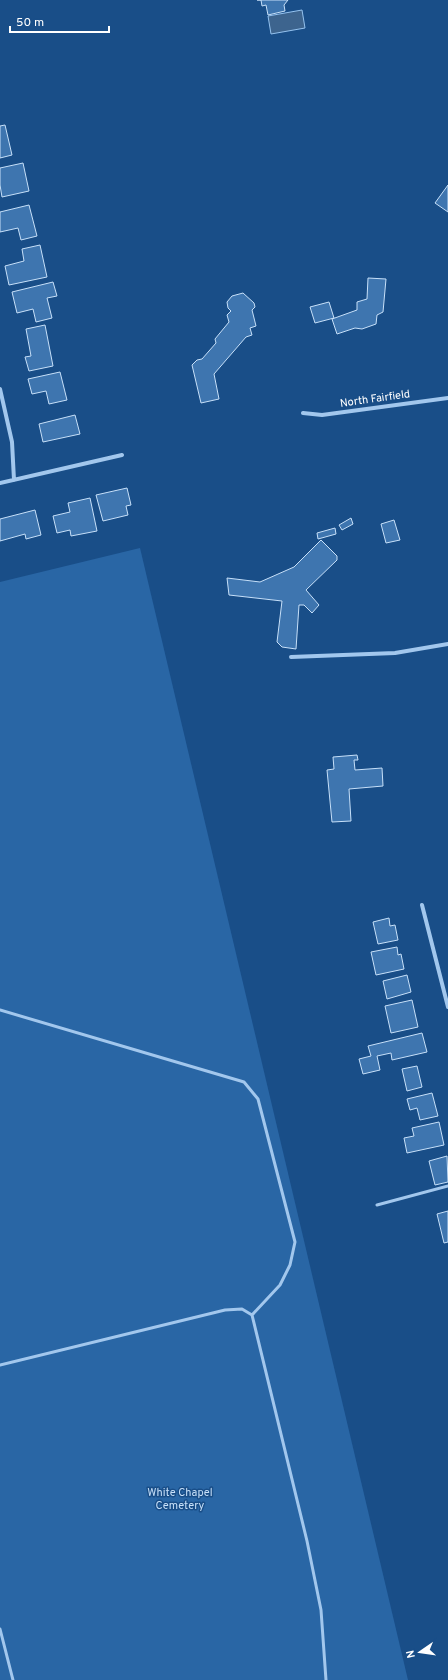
<svg xmlns="http://www.w3.org/2000/svg" width="448" height="1680" font-family="Overpass,sans-serif">
	<style>
		.green { fill: #2966a5 }
		.water { fill: #3d648e; stroke: #94c2ef }
		.building { fill: #3e75af; stroke: #c7e0f9 }
		.lines { fill: none; stroke-linecap: round; stroke-linejoin: round }
		.lane { stroke: #a2c7ed; stroke-width: 3 }
		.street { stroke: #a2c7ed; stroke-width: 4 }
		.labels { text-anchor: middle; dominant-baseline: central; stroke-width: 3; stroke-linejoin: round; paint-order: stroke }
		.street-label { font-size: 11px; fill: #fff; stroke: #194e88 }
		.park-label { font-size: 11px; fill: #c7e0f9; stroke: #194e88 }
	</style>
	<rect width="100%" height="100%" fill="#194e88"/>
	<path class="green" d="M 140,548 L 408,1680 L 0,1680 L 0,582 Z"/>
	<path class="water" d="M 302,10 L 305,28 L 271,34 L 268,16 Z"/>
	<path class="building" d="M 257,0 L 288,0 L 284,5 L 285,11 L 268,15 L 266,5 L 262,6 L 261,0 Z
		M 5,125 L 12,155 L 0,158 L 0,126 Z
		M 23,163 L 29,191 L 2,197 L 0,185 L 0,168 Z
		M 448,185 L 448,212 L 435,203 Z
		M 29,205 L 37,236 L 21,240 L 18,228 L 0,232 L 0,212 Z
		M 40,245 L 47,277 L 9,285 L 5,266 L 24,261 L 22,249 Z
		M 368,278 L 386,279 L 383,312 L 377,315 L 376,324 L 362,329 L 355,328 L 337,334 L 332,319 L 357,310 L 357,302 L 367,299 Z
		M 53,282 L 57,296 L 47,298 L 52,318 L 36,322 L 33,309 L 17,313 L 12,292 Z
		M 243,293 L 254,303 L 255,307 L 252,310 L 256,326 L 250,328 L 252,335 L 246,337 L 214,374 L 219,399 L 201,403 L 192,365 L 197,360 L 202,359 L 216,343 L 215,339 L 229,322 L 227,315 L 231,311 L 228,308 L 227,302 L 232,296 Z
		M 329,302 L 334,318 L 315,323 L 310,307 Z
		M 45,325 L 53,366 L 29,371 L 25,357 L 31,356 L 26,329 Z
		M 60,372 L 67,400 L 49,404 L 46,391 L 32,394 L 28,379 Z
		M 75,415 L 80,434 L 43,442 L 39,424 Z
		M 127,488 L 131,505 L 126,506 L 128,515 L 103,521 L 96,495 Z
		M 90,498 L 97,531 L 71,536 L 70,530 L 57,533 L 53,516 L 70,512 L 68,503 Z
		M 35,510 L 41,535 L 26,539 L 25,534 L 0,541 L 0,519 Z
		M 351,518 L 353,524 L 342,530 L 339,525 Z
		M 394,520 L 400,540 L 386,543 L 381,524 Z
		M 335,528 L 336,534 L 318,539 L 317,533 Z
		M 321,540 L 337,556 L 337,560 L 306,590 L 319,605 L 312,613 L 304,605 L 299,605 L 296,649 L 282,647 L 277,642 L 282,601 L 229,595 L 227,578 L 260,582 L 294,567 Z
		M 357,755 L 358,760 L 354,760 L 355,770 L 382,768 L 383,786 L 349,789 L 351,821 L 332,822 L 327,770 L 334,769 L 333,757 Z
		M 389,918 L 390,926 L 395,925 L 398,940 L 378,944 L 373,922 Z
		M 397,947 L 398,955 L 401,954 L 404,969 L 376,975 L 371,952 Z
		M 407,975 L 411,992 L 387,999 L 383,981 Z
		M 412,1000 L 418,1027 L 391,1033 L 385,1006 Z
		M 422,1033 L 427,1052 L 392,1060 L 391,1053 L 377,1056 L 380,1070 L 363,1074 L 359,1059 L 371,1056 L 368,1046 Z
		M 417,1066 L 422,1087 L 407,1091 L 402,1069 Z
		M 432,1093 L 438,1116 L 420,1120 L 417,1108 L 410,1110 L 407,1099 Z
		M 439,1122 L 444,1145 L 407,1153 L 404,1138 L 414,1136 L 412,1128 Z
		M 447,1156 L 448,1182 L 435,1185 L 429,1161 Z
		M 448,1211 L 448,1242 L 444,1243 L 437,1214 Z"/>
	<g class="lines">
		<path class="lane" d="M 0,1010 L 244,1082 L 258,1099 L 295,1242 L 290,1265 L 280,1285 L 252,1315
			M 377,1205 L 448,1186
			M 0,1365 L 225,1310 L 242,1309 L 252,1315 L 307,1541 L 321,1610 L 326,1680
			M 0,1629 L 13,1680"/>
		<path class="street" d="M 0,389 L 12,442 L 14,480
			M 303,413 L 322,415 L 448,398
			M 0,483 L 122,455
			M 291,657 L 395,653 L 448,644
			M 422,905 L 448,1007"/>
	</g>
	<g class="labels">
		<g class="street-label">
			<text transform="translate(375 399) rotate(-8)">North Fairfield</text>
		</g>
		<g class="park-label">
			<text x="180" y="1493">White Chapel<tspan x="180" dy="13">Cemetery</tspan></text>
		</g>
	</g>
	<g transform="translate(420 1652) rotate(257)" stroke="#194e88" stroke-width="3" paint-order="stroke">
	<path d="M0-3L7 15L0 10L-7 15Z" fill="#ffffff"/>
	<text y="-6" font-size="11" font-weight="bold" text-anchor="middle" fill="#ffffff">N</text>
	</g>
	<path d="M10 26v6h99v-6" fill="none" stroke="#ffffff" stroke-width="2"/>
	<text x="16" y="26" font-size="12" fill="#ffffff" stroke="#194e88" stroke-width="3" paint-order="stroke">50 m</text>
</svg>
